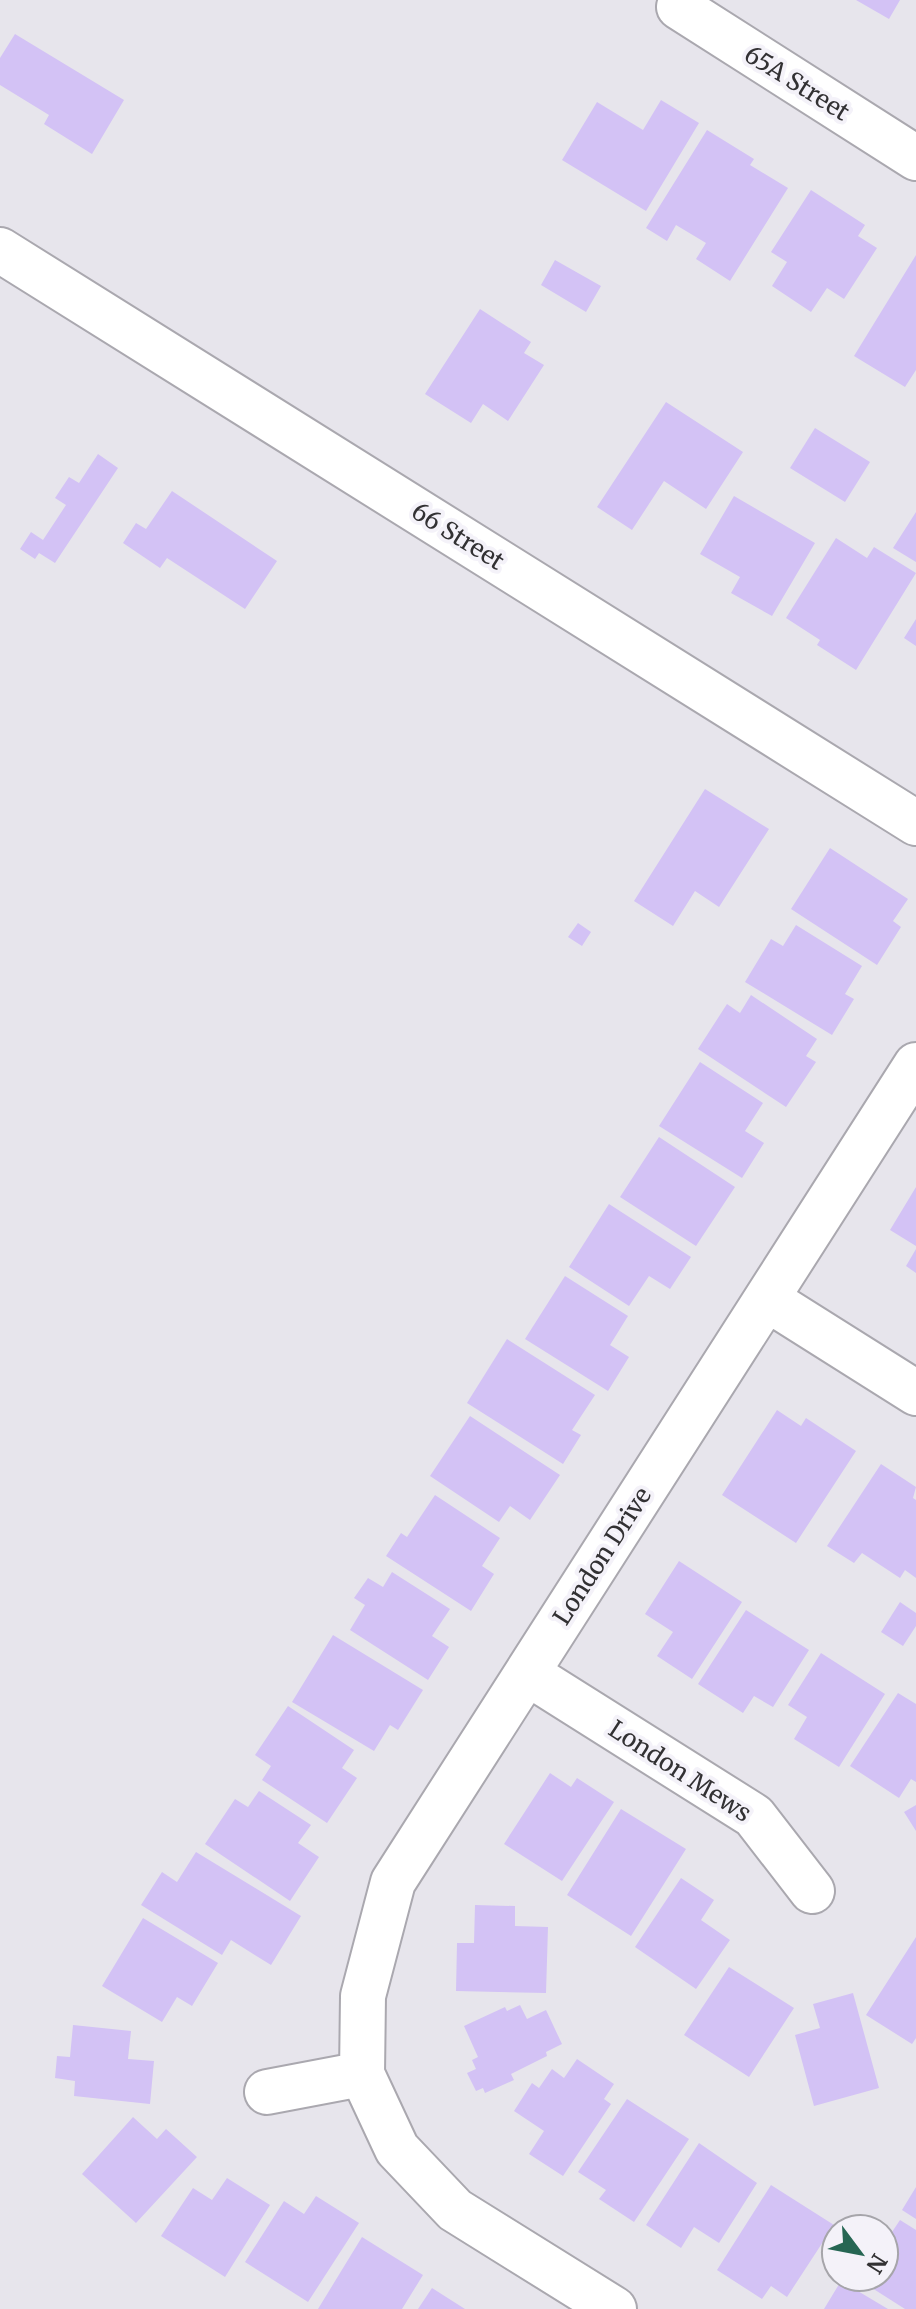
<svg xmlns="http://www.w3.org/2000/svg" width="916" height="2309" font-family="Merriweather,serif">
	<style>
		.building { fill: #d3c2f5 }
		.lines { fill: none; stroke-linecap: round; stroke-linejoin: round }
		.minor-casing { stroke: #aaa8af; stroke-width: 48 }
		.minor { stroke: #fff; stroke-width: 44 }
		.labels { text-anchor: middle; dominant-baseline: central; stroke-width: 8; stroke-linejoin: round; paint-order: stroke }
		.street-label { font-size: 24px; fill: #323133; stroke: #f4f2f9 }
	</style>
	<rect width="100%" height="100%" fill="#e7e5ec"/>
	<path class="building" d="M 856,0 L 900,0 L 889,19 Z
		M 15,34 L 124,100 L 92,154 L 44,124 L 49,115 L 0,85 L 0,58 Z
		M 661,100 L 699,123 L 646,211 L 562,160 L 597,102 L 643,130 Z
		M 707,130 L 754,159 L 750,165 L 788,188 L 730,281 L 696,259 L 706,243 L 676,225 L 667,241 L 646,228 Z
		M 811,190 L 865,225 L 858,236 L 877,248 L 844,299 L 827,288 L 811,312 L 772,286 L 787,262 L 771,252 Z
		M 916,255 L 916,370 L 905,387 L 854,356 Z
		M 555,260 L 601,286 L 586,312 L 541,285 Z
		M 480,309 L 531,342 L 524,353 L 544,365 L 508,421 L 483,404 L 471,423 L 425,394 Z
		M 666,402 L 743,452 L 706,509 L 664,481 L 632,530 L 597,507 Z
		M 815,428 L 870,462 L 845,502 L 790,468 Z
		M 98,454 L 118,468 L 55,563 L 39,553 L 35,559 L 20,549 L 31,532 L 43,540 L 66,505 L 55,498 L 69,477 L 79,483 Z
		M 172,491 L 277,561 L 245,609 L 167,558 L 160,568 L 123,543 L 136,523 L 146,529 Z
		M 734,496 L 815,543 L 772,616 L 731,593 L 740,577 L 700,554 Z
		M 916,512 L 916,562 L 893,548 Z
		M 836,538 L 867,558 L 874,547 L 916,573 L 856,670 L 817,645 L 820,640 L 786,618 Z
		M 916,619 L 916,646 L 904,638 Z
		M 705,789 L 769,829 L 719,907 L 695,891 L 673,926 L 634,901 Z
		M 830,848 L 908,899 L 893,921 L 901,927 L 877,965 L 791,909 Z
		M 578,923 L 591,932 L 582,946 L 568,937 Z
		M 796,925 L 862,966 L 845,994 L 854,999 L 832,1035 L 745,982 L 771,939 L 783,946 Z
		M 751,995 L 817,1039 L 806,1056 L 816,1062 L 786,1107 L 698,1049 L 727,1004 L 740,1013 Z
		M 700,1062 L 763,1103 L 745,1131 L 764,1143 L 742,1178 L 659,1126 Z
		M 659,1137 L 735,1187 L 696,1246 L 620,1197 Z
		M 916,1187 L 916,1246 L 890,1230 Z
		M 609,1204 L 691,1257 L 670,1289 L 649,1276 L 629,1306 L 569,1267 Z
		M 916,1249 L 916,1273 L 906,1266 Z
		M 565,1276 L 628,1316 L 610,1345 L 629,1357 L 608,1391 L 525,1339 Z
		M 507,1339 L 595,1395 L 572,1430 L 581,1435 L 563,1464 L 467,1403 Z
		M 777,1410 L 801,1426 L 806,1418 L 856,1451 L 796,1543 L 722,1495 Z
		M 470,1416 L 560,1475 L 530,1520 L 510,1506 L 499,1522 L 430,1476 Z
		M 881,1464 L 916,1487 L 913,1498 L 916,1500 L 916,1578 L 905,1570 L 900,1578 L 862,1553 L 854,1563 L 827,1546 Z
		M 435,1495 L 500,1538 L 482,1566 L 494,1574 L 471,1611 L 386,1556 L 401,1533 L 407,1537 Z
		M 679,1561 L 742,1602 L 692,1679 L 657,1656 L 673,1632 L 645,1614 Z
		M 392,1572 L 450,1609 L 432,1636 L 449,1647 L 428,1680 L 350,1630 L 365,1605 L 354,1598 L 368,1578 L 383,1587 Z
		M 900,1602 L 916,1613 L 916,1626 L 903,1646 L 881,1632 Z
		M 746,1610 L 809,1650 L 773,1707 L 754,1696 L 743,1713 L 698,1684 Z
		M 333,1635 L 423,1690 L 398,1730 L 390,1725 L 374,1751 L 292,1702 Z
		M 821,1653 L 885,1694 L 839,1767 L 794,1739 L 807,1717 L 788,1705 Z
		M 898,1693 L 916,1704 L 916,1782 L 911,1779 L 899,1798 L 850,1766 Z
		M 288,1706 L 354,1750 L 342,1768 L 357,1778 L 327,1823 L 262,1780 L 271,1766 L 255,1755 Z
		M 550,1773 L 571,1787 L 577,1778 L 614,1802 L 562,1881 L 504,1844 Z
		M 259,1791 L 311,1825 L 298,1843 L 319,1857 L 290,1901 L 205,1844 L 235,1799 L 248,1807 Z
		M 916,1805 L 916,1831 L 904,1812 Z
		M 621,1809 L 686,1849 L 631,1936 L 567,1895 Z
		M 196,1852 L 301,1916 L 271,1965 L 231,1940 L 222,1955 L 141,1905 L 162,1872 L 177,1882 Z
		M 681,1878 L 714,1900 L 701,1920 L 730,1940 L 696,1989 L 635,1947 Z
		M 475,1905 L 515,1906 L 515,1926 L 548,1927 L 546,1993 L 456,1991 L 457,1943 L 474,1943 Z
		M 143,1918 L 218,1963 L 192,2006 L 177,1997 L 162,2022 L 102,1986 Z
		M 916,1937 L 916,2038 L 912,2044 L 866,2015 Z
		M 729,1967 L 794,2008 L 749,2077 L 684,2035 Z
		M 853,1993 L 879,2088 L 814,2106 L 795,2035 L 820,2028 L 813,2004 Z
		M 520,2005 L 527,2019 L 546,2010 L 562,2044 L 546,2052 L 547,2056 L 511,2074 L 514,2080 L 485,2093 L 483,2088 L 476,2091 L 467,2073 L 476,2069 L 472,2060 L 478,2057 L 464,2026 L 505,2007 L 507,2011 Z
		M 73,2025 L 131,2031 L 128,2059 L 154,2061 L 150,2104 L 74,2096 L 75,2081 L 55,2078 L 57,2056 L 70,2057 Z
		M 577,2059 L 614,2084 L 604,2099 L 611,2104 L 563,2176 L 529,2154 L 544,2131 L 514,2111 L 532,2083 L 539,2088 L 552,2069 L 564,2078 Z
		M 627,2099 L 689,2139 L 634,2222 L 599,2199 L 606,2190 L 578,2172 Z
		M 133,2117 L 157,2139 L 166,2129 L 197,2157 L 136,2223 L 82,2174 Z
		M 699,2143 L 757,2183 L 719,2243 L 694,2227 L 681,2248 L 646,2225 Z
		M 227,2178 L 270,2205 L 225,2277 L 161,2236 L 193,2188 L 212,2200 Z
		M 771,2185 L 834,2225 L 787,2297 L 771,2286 L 762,2299 L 717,2270 Z
		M 916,2187 L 916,2219 L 902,2210 Z
		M 316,2196 L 359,2223 L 308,2302 L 245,2262 L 284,2201 L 304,2214 Z
		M 900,2220 L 916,2230 L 916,2309 L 905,2309 L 861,2281 L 863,2277 L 884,2277 L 884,2244 Z
		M 362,2237 L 423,2275 L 402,2309 L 318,2309 Z
		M 841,2281 L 888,2309 L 824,2309 Z
		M 432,2288 L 465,2309 L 418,2309 Z"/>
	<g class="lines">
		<g class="minor-casing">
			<path id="minor" d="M 679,7 L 916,158
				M 0,250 L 916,823
				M 767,1299 L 916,1393
				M 527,1673 L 754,1816 L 812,1891
				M 267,2092 L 362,2074
				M 614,2309 L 455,2210 L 397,2149 L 362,2074 L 363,1996 L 393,1882 L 916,1065"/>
		</g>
		<use href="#minor" class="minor"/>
	</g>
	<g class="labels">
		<g class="street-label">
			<text transform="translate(797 83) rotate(32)">65A Street</text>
			<text transform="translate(458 536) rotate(32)">66 Street</text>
			<text transform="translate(602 1556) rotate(-57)">London Drive</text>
			<text transform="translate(680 1771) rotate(33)">London Mews</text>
		</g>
	</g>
	<g transform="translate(860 2253) rotate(122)"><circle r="38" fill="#f4f2f9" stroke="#a6a5aa" stroke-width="2"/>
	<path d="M0-6L14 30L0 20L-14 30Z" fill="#266653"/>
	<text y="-12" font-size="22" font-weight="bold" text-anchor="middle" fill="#323133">N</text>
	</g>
</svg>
